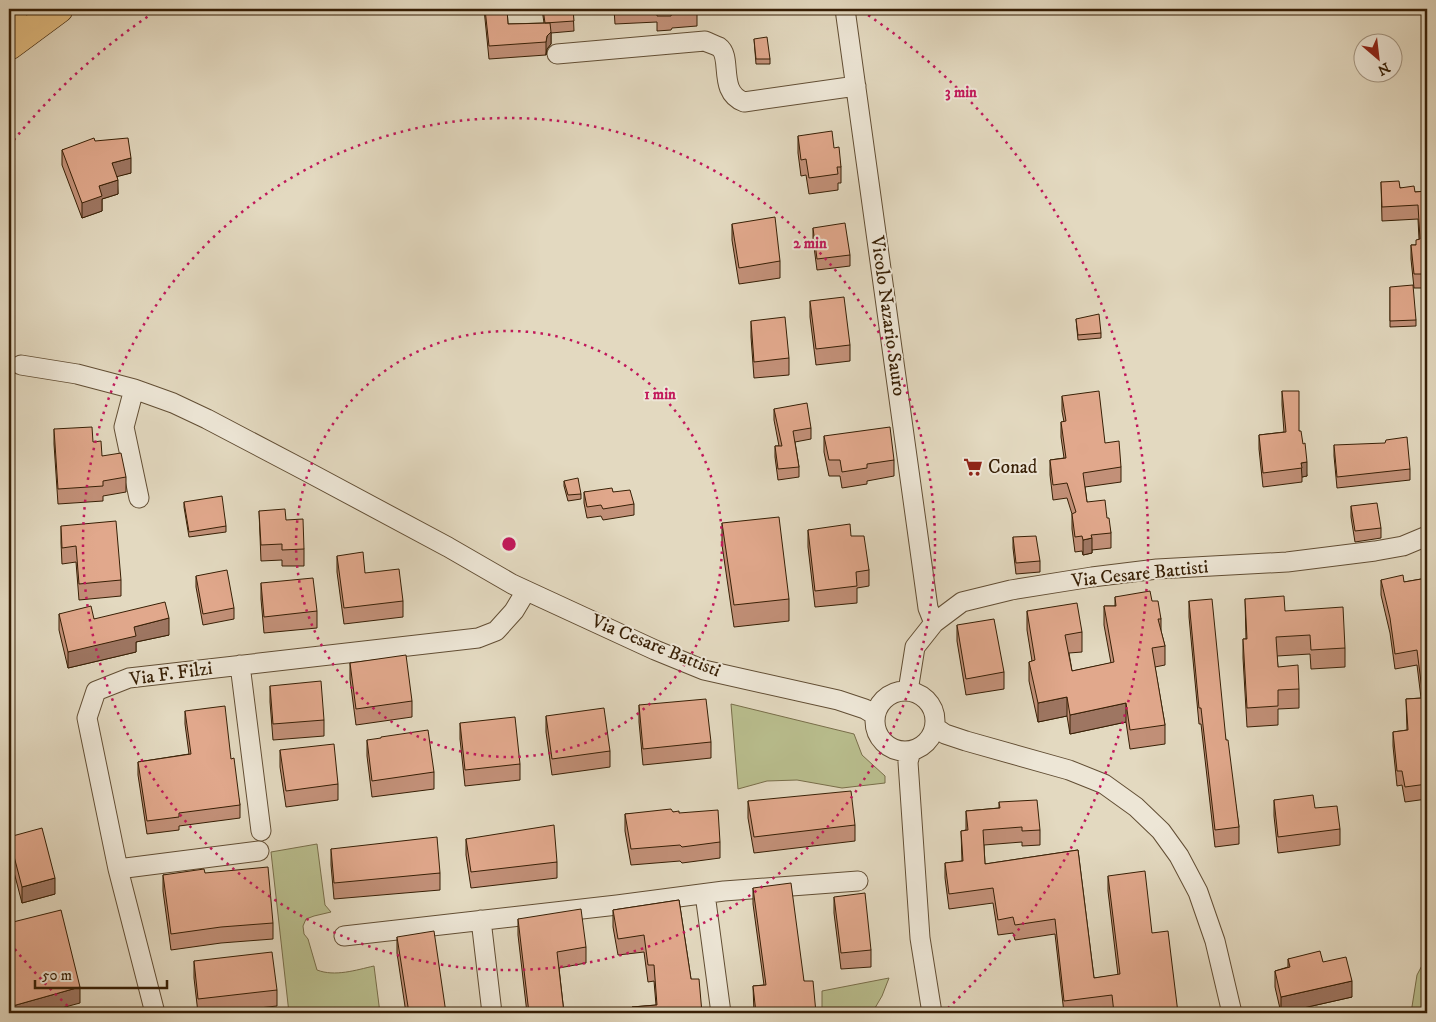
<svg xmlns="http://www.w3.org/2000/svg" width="1436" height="1022" font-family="'IM FELL DW Pica',serif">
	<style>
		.green { fill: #b9be8e; stroke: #786e4a }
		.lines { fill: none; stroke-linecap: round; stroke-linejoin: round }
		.minor-casing { stroke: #624e34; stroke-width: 21 }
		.motorway-casing { stroke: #371f05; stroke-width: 29 }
		.minor { stroke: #ede6d6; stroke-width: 19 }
		.motorway { stroke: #e2bc80; stroke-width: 28 }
		.wall { fill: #c29078; stroke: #371f05 }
		.shaded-wall { fill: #9e7662; stroke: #371f05 }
		.building { fill: #e1a88c; stroke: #371f05 }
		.ring { fill: none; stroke: #c2185b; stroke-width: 2.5; stroke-dasharray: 2.5 5 }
		.labels { text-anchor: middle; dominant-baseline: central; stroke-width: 4; stroke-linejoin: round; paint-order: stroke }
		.street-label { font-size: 19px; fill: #371f05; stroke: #ede6d6 }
		.poi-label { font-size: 19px; fill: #371f05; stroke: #ede6d6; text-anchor: start }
		.centre { fill: #c2185b; stroke: #ede6d6; stroke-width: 2.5 }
		.ring-label { font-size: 15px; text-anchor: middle; font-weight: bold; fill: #c2185b; stroke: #ede6d6; stroke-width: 4; stroke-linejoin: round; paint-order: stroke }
	</style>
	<rect width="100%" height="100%" fill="#e3d9c0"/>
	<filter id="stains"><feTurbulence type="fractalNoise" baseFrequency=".004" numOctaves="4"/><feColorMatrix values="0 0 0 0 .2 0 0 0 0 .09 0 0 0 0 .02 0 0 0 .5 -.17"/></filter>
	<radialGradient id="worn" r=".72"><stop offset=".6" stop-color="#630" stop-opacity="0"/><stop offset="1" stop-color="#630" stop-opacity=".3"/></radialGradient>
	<path class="green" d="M 731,704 L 854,734 L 862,755 L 885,776 L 885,783 L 842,788 L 797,780 L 767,781 L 738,789 Z
		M 317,844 L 325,905 L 331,912 L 314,916 L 306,919 L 303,926 L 304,934 L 308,939 L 317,970 C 335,977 356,970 374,966 L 380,1013 L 289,1013 L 271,852 Z
		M 1427,956 L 1427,1013 L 1411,1013 L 1417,975 Z
		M 889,978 L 882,996 L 872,1013 L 822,1013 L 822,991 Z"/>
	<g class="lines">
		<g class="minor-casing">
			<path id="minor" d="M 845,9 L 928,608 L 934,623
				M 557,54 L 705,41 C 709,43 715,45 719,47 C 733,57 717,92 744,102 L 856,86
				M 21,365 L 77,374 L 134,389 L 173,403 L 207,419 L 306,471 L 448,547 L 512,584 L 655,650 L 704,670 L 838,700 L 865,709 L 875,715
				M 134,389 L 124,427 L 139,498
				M 240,665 L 261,831
				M875 721a30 30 0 1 1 60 0a30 30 0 1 1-60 0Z
				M 908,691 L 915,647 L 934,623 L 962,602 L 1011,590 L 1092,577 L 1157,569 L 1287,562 L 1375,551 L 1403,546 L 1427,536
				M 935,727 L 945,734 L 966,741 L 1069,770 L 1104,784 L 1136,807 L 1161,831 L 1179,856 L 1198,892 L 1215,941 L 1232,1013
				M 911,751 L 908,762 L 920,938 L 932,1013
				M 118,869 L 259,851
				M 705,894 L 721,1013
				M 481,920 L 492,1013
				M 344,936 L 617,905 L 724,891 L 858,881
				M 155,1013 L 118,869 L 87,718 L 96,691 L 129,678 L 478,638 L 496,631 L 514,611 L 526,591"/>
		</g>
		<g class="motorway-casing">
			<path id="motorway" d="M 9,12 L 14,9
				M 9,46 L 59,9"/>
		</g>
		<use href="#minor" class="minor"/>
		<use href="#motorway" class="motorway"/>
	</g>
	<path class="wall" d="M 484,9 L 507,9 L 508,24 L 544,23 L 542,9 L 573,9 L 574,31 L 551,33 L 551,44 L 547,49 L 546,55 L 489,59 Z
		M 614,9 L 697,9 L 697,26 L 672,28 L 671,30 L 657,31 L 657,22 L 615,24 Z
		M 754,39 L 770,59 L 770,64 L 756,64 Z
		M 798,136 L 834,148 L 841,167 L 841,183 L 838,183 L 838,190 L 809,194 L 806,175 L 801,176 L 798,153 Z
		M 95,141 L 131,173 L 117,176 L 118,194 L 102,199 L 102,211 L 82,218 L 62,165 L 62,150 Z
		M 1381,182 L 1415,192 L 1427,191 L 1427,288 L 1414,288 L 1411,259 L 1411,245 L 1416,245 L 1419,239 L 1418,219 L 1382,221 Z
		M 732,224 L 780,261 L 780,278 L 739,284 L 732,240 Z
		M 813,228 L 850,255 L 850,266 L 817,270 L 813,239 Z
		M 1390,287 L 1416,320 L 1416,326 L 1390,327 Z
		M 810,301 L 850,345 L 850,361 L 816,365 L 810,317 Z
		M 1076,319 L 1101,333 L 1101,338 L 1078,340 Z
		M 751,321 L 789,358 L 789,375 L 754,378 L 751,337 Z
		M 1282,391 L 1299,431 L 1307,476 L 1302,477 L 1302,482 L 1263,487 L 1259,449 L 1259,435 L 1284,432 L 1282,405 Z
		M 1062,396 L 1105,443 L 1121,467 L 1121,482 L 1085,487 L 1087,502 L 1107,518 L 1111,533 L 1111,548 L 1092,550 L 1092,553 L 1083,555 L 1082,551 L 1075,552 L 1072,529 L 1072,514 L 1067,498 L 1053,500 L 1050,475 L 1050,460 L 1064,458 L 1061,437 L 1061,422 L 1064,422 L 1062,411 Z
		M 774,409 L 811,428 L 811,439 L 795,442 L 799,467 L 799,477 L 778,480 L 775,457 L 775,446 L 779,446 L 774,420 Z
		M 54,429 L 93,442 L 102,456 L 126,477 L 126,492 L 103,496 L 103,501 L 58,504 L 54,444 Z
		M 824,436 L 894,460 L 894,476 L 867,481 L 867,484 L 842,488 L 840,476 L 829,476 L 824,452 Z
		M 1334,445 L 1410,469 L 1410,480 L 1337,488 L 1334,456 Z
		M 564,481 L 581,494 L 581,499 L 568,501 L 564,486 Z
		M 584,492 L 613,492 L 634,504 L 634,515 L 603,520 L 601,516 L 587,518 L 584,503 Z
		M 184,502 L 226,526 L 226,532 L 189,537 L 184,507 Z
		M 1351,506 L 1381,528 L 1381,538 L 1355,542 L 1351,517 Z
		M 259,511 L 286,520 L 304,549 L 304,566 L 282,566 L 282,560 L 261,561 Z
		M 722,523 L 789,599 L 789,621 L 734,627 L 722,545 Z
		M 61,526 L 121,580 L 121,596 L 79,600 L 76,562 L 62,564 L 61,543 Z
		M 808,530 L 851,536 L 869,570 L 869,586 L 857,588 L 857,603 L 815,607 L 808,547 Z
		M 1013,537 L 1040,561 L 1040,572 L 1016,574 L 1013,548 Z
		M 337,556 L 365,573 L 403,601 L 403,617 L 344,624 L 337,572 Z
		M 196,576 L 234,608 L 234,619 L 203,625 L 196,587 Z
		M 1427,578 L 1427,799 L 1405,802 L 1402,785 L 1397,786 L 1393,746 L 1393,732 L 1407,730 L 1406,699 L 1421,698 L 1417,665 L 1395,669 L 1390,633 L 1381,595 L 1381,580 L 1404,582 Z
		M 261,583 L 317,611 L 317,628 L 264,633 L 261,599 Z
		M 1115,597 L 1152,601 L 1161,619 L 1161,631 L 1165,646 L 1165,665 L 1155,667 L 1165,725 L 1165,744 L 1130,749 L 1126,722 L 1070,734 L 1067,716 L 1038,722 L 1029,681 L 1029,662 L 1032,661 L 1027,630 L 1027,611 L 1082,632 L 1082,652 L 1069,653 L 1072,671 L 1111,663 L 1104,625 L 1104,606 L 1115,606 Z
		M 1245,599 L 1285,611 L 1345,648 L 1345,667 L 1311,669 L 1310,654 L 1277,656 L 1278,667 L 1299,689 L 1299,708 L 1278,709 L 1278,725 L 1247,727 L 1243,658 L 1243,639 L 1246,639 Z
		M 1189,601 L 1226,740 L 1239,827 L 1239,844 L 1215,847 L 1201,724 L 1199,724 L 1189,617 Z
		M 59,614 L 94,619 L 169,635 L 136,642 L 136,652 L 68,668 L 59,630 Z
		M 957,625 L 1004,672 L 1004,689 L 966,695 L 957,641 Z
		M 350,663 L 412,701 L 412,717 L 356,725 L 350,679 Z
		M 270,686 L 324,720 L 324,736 L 273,740 L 270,702 Z
		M 639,705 L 711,742 L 711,758 L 643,765 L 639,722 Z
		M 185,711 L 231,759 L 240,805 L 240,818 L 179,826 L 179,830 L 147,834 L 138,775 L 138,762 L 189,754 L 185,724 Z
		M 546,716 L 610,751 L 610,767 L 552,775 L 546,732 Z
		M 460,723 L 520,764 L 520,780 L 465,786 L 460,739 Z
		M 367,740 L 434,772 L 434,789 L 372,797 L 367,756 Z
		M 280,750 L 338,784 L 338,800 L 286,807 L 280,767 Z
		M 1274,800 L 1315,808 L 1340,829 L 1340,845 L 1278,853 L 1274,816 Z
		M 748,801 L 855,825 L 855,841 L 754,853 L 748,818 Z
		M 999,802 L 1040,830 L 1040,845 L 1022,846 L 1022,842 L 984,845 L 985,864 L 1078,850 L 1094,978 L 1118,975 L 1108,891 L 1108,876 L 1152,933 L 1178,1013 L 1112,1013 L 1112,1010 L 1090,1013 L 1064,1013 L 1055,934 L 1015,940 L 1013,933 L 998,935 L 993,903 L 949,909 L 945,878 L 945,863 L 962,861 L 961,831 L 966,830 L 966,811 L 999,808 Z
		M 673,812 L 679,813 L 720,842 L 720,858 L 682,863 L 680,861 L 631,865 L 625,831 L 625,814 Z
		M 9,837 L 55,894 L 22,903 L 9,853 Z
		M 466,839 L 557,862 L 557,878 L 471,888 L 466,855 Z
		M 331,849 L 440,873 L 440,890 L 334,899 L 331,865 Z
		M 205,873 L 273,923 L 273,939 L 221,943 L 171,950 L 163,891 L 163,875 Z
		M 753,888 L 804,981 L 816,1013 L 754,1013 L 753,986 L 764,985 L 753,904 Z
		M 834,897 L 871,950 L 871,967 L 841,969 L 834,913 Z
		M 679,900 L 691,979 L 702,1013 L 632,1013 L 632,1007 L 656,1005 L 654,981 L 648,982 L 644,952 L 618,955 L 613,927 L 613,910 Z
		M 518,919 L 586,947 L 586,963 L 559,968 L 564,1013 L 527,1013 L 518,935 Z
		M 397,937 L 446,1013 L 406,1013 L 397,953 Z
		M 1288,959 L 1323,962 L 1352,997 L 1281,1013 L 1275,987 L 1275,971 L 1288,967 Z
		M 194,961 L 277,990 L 277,1006 L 214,1013 L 198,1013 L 194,978 Z"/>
	<path class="shaded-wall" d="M 551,32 L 551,44 L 547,49 L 546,55 L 546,42 L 547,36 Z
		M 131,158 L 131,173 L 112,178 L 112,163 Z
		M 118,180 L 118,194 L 102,199 L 102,211 L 82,218 L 82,203 L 99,186 Z
		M 1307,462 L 1307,476 L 1302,477 L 1301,463 Z
		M 1092,538 L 1092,553 L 1083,555 L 1083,540 Z
		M 169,618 L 169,635 L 136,642 L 136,652 L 68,668 L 68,652 L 134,627 Z
		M 1067,697 L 1067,716 L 1038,722 L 1038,703 Z
		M 1126,703 L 1126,722 L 1070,734 L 1070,715 Z
		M 55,878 L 55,894 L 22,903 L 22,887 Z
		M 1352,981 L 1352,997 L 1281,1013 L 1281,997 Z
		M 80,987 L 80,1003 L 43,1013 L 9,1013 L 9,1007 Z"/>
	<path class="building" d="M 485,9 L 507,9 L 508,24 L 550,23 L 551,32 L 547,36 L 546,42 L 489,46 Z
		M 543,9 L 573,9 L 574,21 L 545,23 Z
		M 657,9 L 697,9 L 697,11 L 672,13 L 671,16 L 657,16 Z
		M 767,37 L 770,59 L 756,59 L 754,39 Z
		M 832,131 L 834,148 L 839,147 L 841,167 L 837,167 L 838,174 L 809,178 L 806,159 L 801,160 L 798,136 Z
		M 94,138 L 95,141 L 128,138 L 131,158 L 112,163 L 118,180 L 99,186 L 102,196 L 82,203 L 62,150 Z
		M 1399,181 L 1400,188 L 1414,186 L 1415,192 L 1427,191 L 1427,274 L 1414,274 L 1411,245 L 1416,245 L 1416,240 L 1420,239 L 1418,205 L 1382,207 L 1381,182 Z
		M 775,217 L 780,261 L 739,268 L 732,224 Z
		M 845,223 L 850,255 L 817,259 L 813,228 Z
		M 1413,285 L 1416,320 L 1390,321 L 1390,287 Z
		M 844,297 L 850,345 L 816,349 L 810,301 Z
		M 1099,314 L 1101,333 L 1078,335 L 1076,319 Z
		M 785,317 L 789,358 L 754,362 L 751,321 Z
		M 1099,391 L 1105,443 L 1119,441 L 1121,467 L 1083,473 L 1087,502 L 1105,500 L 1107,518 L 1109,518 L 1111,533 L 1091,535 L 1092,538 L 1083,540 L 1082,536 L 1075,537 L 1072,514 L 1076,512 L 1067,483 L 1053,485 L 1050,460 L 1066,458 L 1061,422 L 1066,421 L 1062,396 Z
		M 1282,391 L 1299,391 L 1299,431 L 1301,431 L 1303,444 L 1305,443 L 1307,462 L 1301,463 L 1302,468 L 1263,473 L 1259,435 L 1286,432 Z
		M 807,403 L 811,428 L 793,431 L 799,467 L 778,469 L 775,446 L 782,446 L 774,409 Z
		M 92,427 L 93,442 L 101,441 L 102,456 L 121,453 L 126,477 L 103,481 L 103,486 L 58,489 L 54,429 Z
		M 890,427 L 894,460 L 867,464 L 867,468 L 842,472 L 840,460 L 829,460 L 824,436 Z
		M 1407,437 L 1410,469 L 1337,477 L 1334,445 L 1385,443 L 1386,440 Z
		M 578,478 L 581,494 L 568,495 L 564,481 Z
		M 612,488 L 613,492 L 630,490 L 634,504 L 603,509 L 601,505 L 587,507 L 584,492 Z
		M 222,496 L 226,526 L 189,532 L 184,502 Z
		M 1377,503 L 1381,528 L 1355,531 L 1351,506 Z
		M 285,509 L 286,520 L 303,519 L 304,549 L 282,550 L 282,544 L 261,545 L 259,511 Z
		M 779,517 L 789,599 L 734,605 L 722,523 Z
		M 116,521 L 121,580 L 79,584 L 76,546 L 62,548 L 61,526 Z
		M 850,524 L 851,536 L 864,536 L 869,570 L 856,572 L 857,586 L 815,591 L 808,530 Z
		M 1036,536 L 1040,561 L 1016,563 L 1013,537 Z
		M 363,552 L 365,573 L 399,569 L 403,601 L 344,608 L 337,556 Z
		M 227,570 L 234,608 L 203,614 L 196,576 Z
		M 1403,575 L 1404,582 L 1427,578 L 1427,607 L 1425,607 L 1427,619 L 1427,738 L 1426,738 L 1427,747 L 1427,784 L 1405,787 L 1402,771 L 1397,771 L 1393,732 L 1408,730 L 1406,699 L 1423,698 L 1417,650 L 1395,654 L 1390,618 L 1381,580 Z
		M 313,578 L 317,611 L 264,617 L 261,583 Z
		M 1150,591 L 1152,601 L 1158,601 L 1161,619 L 1158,619 L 1165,646 L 1152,648 L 1165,725 L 1130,730 L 1126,703 L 1070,715 L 1067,697 L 1038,703 L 1029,662 L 1035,660 L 1027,611 L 1077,603 L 1082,632 L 1065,635 L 1072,671 L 1114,662 L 1104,606 L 1116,606 L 1115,597 Z
		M 1284,596 L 1285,611 L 1343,607 L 1345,648 L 1311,650 L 1310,635 L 1276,637 L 1278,667 L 1298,665 L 1299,689 L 1278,690 L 1278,706 L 1247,708 L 1243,639 L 1247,639 L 1245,599 Z
		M 1212,599 L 1226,740 L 1228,740 L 1239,827 L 1215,830 L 1201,708 L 1199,708 L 1189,601 Z
		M 165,602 L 169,618 L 134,627 L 136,636 L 68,652 L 59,614 L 91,606 L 94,619 Z
		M 994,619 L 1004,672 L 966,679 L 957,625 Z
		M 406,655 L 412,701 L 356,709 L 350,663 Z
		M 321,681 L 324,720 L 273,724 L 270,686 Z
		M 706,699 L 711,742 L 643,749 L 639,705 Z
		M 225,706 L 231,759 L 234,758 L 240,805 L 179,813 L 179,817 L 147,821 L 138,762 L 191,754 L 185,711 Z
		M 604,708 L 610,751 L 552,759 L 546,716 Z
		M 515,717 L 520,764 L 465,770 L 460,723 Z
		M 428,730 L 434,772 L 372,781 L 367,740 L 381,738 L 381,737 Z
		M 334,744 L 338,784 L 286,791 L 280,750 Z
		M 851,791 L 855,825 L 754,837 L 748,801 Z
		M 1313,795 L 1315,808 L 1337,806 L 1340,829 L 1278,837 L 1274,800 Z
		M 1037,800 L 1040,830 L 1022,831 L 1022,827 L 983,830 L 985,864 L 1078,850 L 1094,978 L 1120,974 L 1108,876 L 1145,871 L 1152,933 L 1168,931 L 1178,1013 L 1114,1013 L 1112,995 L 1064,1001 L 1055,919 L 1015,925 L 1013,917 L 998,920 L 993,888 L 949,894 L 945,863 L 963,861 L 961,831 L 968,830 L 966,811 L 1000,808 L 999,802 Z
		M 671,809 L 673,812 L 679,811 L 679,813 L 718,810 L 720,842 L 682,847 L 680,845 L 631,849 L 625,814 Z
		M 554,825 L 557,862 L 471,872 L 466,839 Z
		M 42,828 L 55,878 L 22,887 L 9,837 Z
		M 437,837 L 440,873 L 334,883 L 331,849 Z
		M 268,867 L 273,923 L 221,927 L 171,934 L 163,875 L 204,869 L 205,873 Z
		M 791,883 L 804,981 L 813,981 L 816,1013 L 756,1013 L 753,986 L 766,985 L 753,888 Z
		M 865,893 L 871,950 L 841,953 L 834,897 Z
		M 679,900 L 691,979 L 699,979 L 702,1013 L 632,1013 L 632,1007 L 657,1005 L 654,965 L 648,965 L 644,935 L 618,939 L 613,910 Z
		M 581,909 L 586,947 L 557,952 L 564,1013 L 529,1013 L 518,919 Z
		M 61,910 L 80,987 L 9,1007 L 9,923 Z
		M 434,931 L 446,1013 L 409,1013 L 397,937 Z
		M 1320,951 L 1323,962 L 1346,957 L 1352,981 L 1281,997 L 1275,971 L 1290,967 L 1288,959 Z
		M 272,952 L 277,990 L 198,999 L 194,961 Z"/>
	<g class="ring">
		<circle cx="509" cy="544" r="213"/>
		<circle cx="509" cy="544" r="426"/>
		<path d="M73 1011A639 639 0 0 1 9 942M9 146A639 639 0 0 1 156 11M862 11A639 639 0 0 1 945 1011"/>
	</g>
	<defs>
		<g id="supermarket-bare" transform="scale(1.5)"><path d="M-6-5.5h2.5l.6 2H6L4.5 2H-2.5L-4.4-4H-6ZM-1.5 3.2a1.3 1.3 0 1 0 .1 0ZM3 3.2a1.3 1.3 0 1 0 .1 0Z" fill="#8f2418" stroke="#ede6d6" stroke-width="2.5" paint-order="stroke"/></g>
	</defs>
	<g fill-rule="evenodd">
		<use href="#supermarket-bare" x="973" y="467"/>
	</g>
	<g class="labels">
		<g class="street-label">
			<text transform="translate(888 316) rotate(82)">Vicolo Nazario Sauro</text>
			<text transform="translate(1140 574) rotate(-6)">Via Cesare Battisti</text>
			<text transform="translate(656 646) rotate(22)">Via Cesare Battisti</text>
			<text transform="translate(171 674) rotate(-8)">Via F. Filzi</text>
		</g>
		<g class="poi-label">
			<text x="988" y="467">Conad</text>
		</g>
	</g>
	<circle cx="509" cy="544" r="8" class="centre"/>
	<g class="ring-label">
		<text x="961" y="97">3 min</text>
		<text x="810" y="248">2 min</text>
		<text x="660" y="399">1 min</text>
	</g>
	<rect width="1436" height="1022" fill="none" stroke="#e3d9c0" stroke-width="30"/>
	<rect x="10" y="10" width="1416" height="1002" fill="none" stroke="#371f05" stroke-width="2.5"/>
	<rect x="15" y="15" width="1406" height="992" fill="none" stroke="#371f05"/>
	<g transform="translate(1378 58) rotate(152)"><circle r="24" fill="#ede6d6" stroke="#a49682"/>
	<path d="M0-4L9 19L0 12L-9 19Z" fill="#8f2418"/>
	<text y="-8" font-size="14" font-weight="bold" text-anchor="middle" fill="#371f05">N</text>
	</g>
	<path d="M35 980v8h132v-8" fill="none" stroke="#371f05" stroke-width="2.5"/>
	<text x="42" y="980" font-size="15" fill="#371f05" stroke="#ede6d6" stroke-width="4" paint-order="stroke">50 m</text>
	<rect width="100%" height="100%" filter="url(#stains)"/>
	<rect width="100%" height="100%" fill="url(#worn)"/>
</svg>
